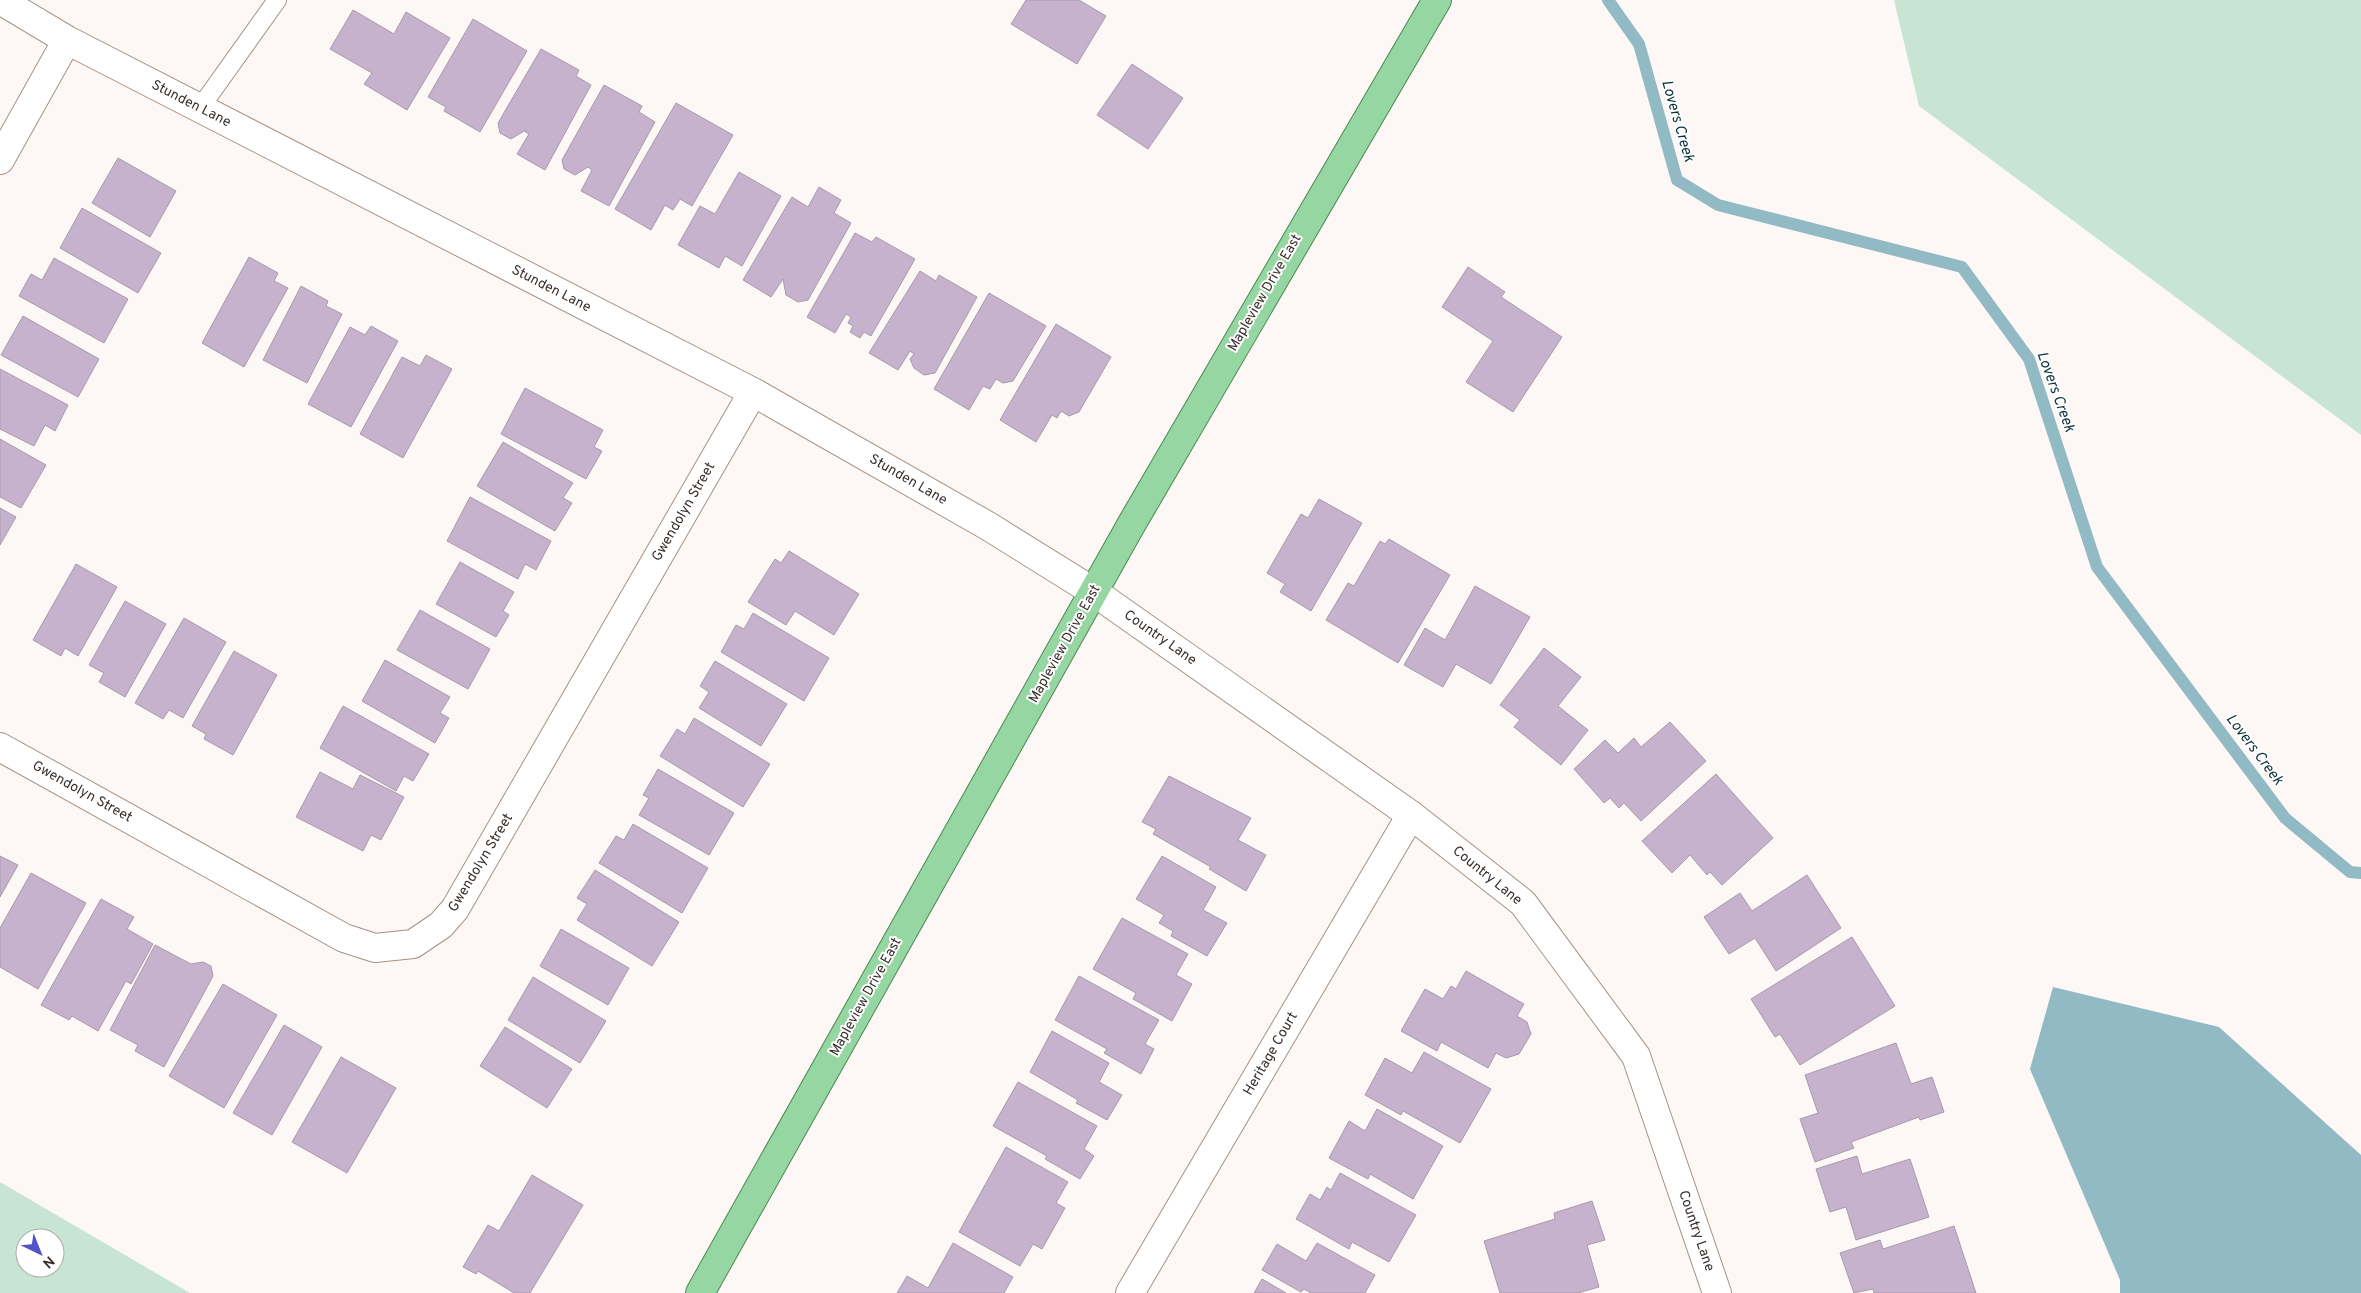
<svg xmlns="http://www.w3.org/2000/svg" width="2361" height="1293" font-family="Overpass,sans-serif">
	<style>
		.green { fill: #c8e5d3; fill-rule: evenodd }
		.water { fill: #91bac4 }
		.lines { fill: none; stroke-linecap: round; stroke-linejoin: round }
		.stream { stroke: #91bac4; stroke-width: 12 }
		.building { fill: #c7b2cd; stroke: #a899ac }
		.service-casing { stroke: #a69283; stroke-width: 20 }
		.minor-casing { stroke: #a69283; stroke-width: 30 }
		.tertiary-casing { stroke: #a69283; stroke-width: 30 }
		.primary-casing { stroke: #488951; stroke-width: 30 }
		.service { stroke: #fff; stroke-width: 18 }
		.minor { stroke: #fff; stroke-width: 28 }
		.tertiary { stroke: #fff; stroke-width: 28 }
		.primary { stroke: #96d6a3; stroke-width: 28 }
		.labels { text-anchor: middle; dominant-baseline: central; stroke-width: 4; stroke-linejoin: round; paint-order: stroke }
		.street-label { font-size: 14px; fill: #382f2a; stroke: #fff }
		.water-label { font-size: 15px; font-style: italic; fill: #09323a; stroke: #fff }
	</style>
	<rect width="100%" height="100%" fill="#fdf8f5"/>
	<path class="green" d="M 1894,0 L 2361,0 L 2361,435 L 1919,106 Z
		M 0,1182 L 190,1293 L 0,1293 ZM 25,1238 L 55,1238 L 55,1268 L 25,1268 Z"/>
	<path class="water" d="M 2053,987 L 2219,1027 L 2361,1155 L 2361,1293 L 2120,1293 L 2120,1280 L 2030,1069 Z"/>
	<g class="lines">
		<path class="stream" d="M 1608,0 L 1639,44 L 1677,180 L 1718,205 L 1962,267 L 2029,359 L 2097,567 L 2285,818 L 2350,872 L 2361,873"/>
	</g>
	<path class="building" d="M 1026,0 L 1079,0 L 1106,16 L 1077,64 L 1011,24 Z
		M 353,10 L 394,34 L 406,12 L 450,38 L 407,110 L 364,84 L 372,73 L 330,49 Z
		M 473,19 L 527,51 L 480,132 L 444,111 L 446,107 L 428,97 Z
		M 541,49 L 579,70 L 576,76 L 591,85 L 545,170 L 517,154 L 529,134 L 524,131 L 511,139 L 500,133 L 498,123 Z
		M 1132,64 L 1183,98 L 1148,149 L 1097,115 Z
		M 604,85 L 642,106 L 639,112 L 655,122 L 609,206 L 581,191 L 592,170 L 588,167 L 575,175 L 564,169 L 562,160 Z
		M 676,103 L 733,135 L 692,206 L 680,199 L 673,210 L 665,205 L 651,230 L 615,209 Z
		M 118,158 L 176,191 L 150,237 L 92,203 Z
		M 739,172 L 781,196 L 742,266 L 725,256 L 719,268 L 678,245 L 700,206 L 715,214 Z
		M 819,187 L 841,200 L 834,213 L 851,223 L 808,300 L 798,302 L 786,295 L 783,279 L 771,297 L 743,280 L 792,197 L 808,207 Z
		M 82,208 L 161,253 L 138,293 L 60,248 Z
		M 855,233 L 872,242 L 876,237 L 915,259 L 871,336 L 864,332 L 860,338 L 850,332 L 853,326 L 848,323 L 851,317 L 846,314 L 835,333 L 807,317 Z
		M 249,257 L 278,273 L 274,281 L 288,288 L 244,367 L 202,343 Z
		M 54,258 L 128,299 L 104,343 L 19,296 L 31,274 L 42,280 Z
		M 1468,267 L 1505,292 L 1501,297 L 1562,337 L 1513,412 L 1466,382 L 1493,341 L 1442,307 Z
		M 920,271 L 936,281 L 939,275 L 977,297 L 935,373 L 924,375 L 914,368 L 910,359 L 914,354 L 910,351 L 898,370 L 869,353 Z
		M 301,286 L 328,301 L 326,306 L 342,314 L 307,383 L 263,360 Z
		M 989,293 L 1046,326 L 1013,381 L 1003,383 L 996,379 L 990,389 L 983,386 L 969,410 L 934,389 Z
		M 23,316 L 99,359 L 78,397 L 1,355 Z
		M 1056,324 L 1111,357 L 1079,412 L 1069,416 L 1061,411 L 1057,418 L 1052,415 L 1036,442 L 1000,420 Z
		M 371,326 L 398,341 L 351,427 L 308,404 L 350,327 L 365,335 Z
		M 426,355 L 452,369 L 403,458 L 360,434 L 402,357 L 420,366 Z
		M 0,369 L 68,405 L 55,431 L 45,425 L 34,446 L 0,429 Z
		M 525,388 L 603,430 L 594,447 L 602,451 L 586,479 L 501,434 Z
		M 0,439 L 46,465 L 21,508 L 0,497 Z
		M 503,442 L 573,483 L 563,498 L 572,503 L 555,531 L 477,486 Z
		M 470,497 L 551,541 L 536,570 L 525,564 L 518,579 L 447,541 Z
		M 1319,499 L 1362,523 L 1311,611 L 1280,592 L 1285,584 L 1267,573 L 1301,514 L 1308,518 Z
		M 0,508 L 16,517 L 0,545 Z
		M 1389,539 L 1450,575 L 1398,663 L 1326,620 L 1348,583 L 1354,586 L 1380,541 L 1385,544 Z
		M 789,551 L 859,594 L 834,635 L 795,611 L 786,625 L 748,602 L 775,559 L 781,563 Z
		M 460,562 L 514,592 L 503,611 L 509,615 L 496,637 L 436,604 Z
		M 76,564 L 117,587 L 78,656 L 65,648 L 61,656 L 33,640 Z
		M 1475,586 L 1530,617 L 1491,684 L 1456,664 L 1443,687 L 1404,665 L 1425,628 L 1445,640 Z
		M 125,601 L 166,624 L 125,697 L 99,682 L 104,673 L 89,665 Z
		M 420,610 L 490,649 L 468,689 L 397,650 Z
		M 753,613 L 829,658 L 804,701 L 721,652 L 736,625 L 744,629 Z
		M 184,618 L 226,642 L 183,718 L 169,710 L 163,719 L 135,703 Z
		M 1544,648 L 1581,677 L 1558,706 L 1588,730 L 1561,765 L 1514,727 L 1520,720 L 1500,705 Z
		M 234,651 L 277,675 L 233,755 L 204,739 L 206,734 L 192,726 Z
		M 385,660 L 450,697 L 440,713 L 449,718 L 435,743 L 362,701 Z
		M 715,661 L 787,704 L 761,746 L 699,708 L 709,692 L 700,686 Z
		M 343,706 L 429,754 L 413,781 L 404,776 L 396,791 L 320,748 Z
		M 694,718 L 770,764 L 743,807 L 660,756 L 677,729 L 685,734 Z
		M 1670,722 L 1706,761 L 1641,821 L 1624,803 L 1619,808 L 1610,798 L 1604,803 L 1574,769 L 1605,740 L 1618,753 L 1634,738 L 1641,747 Z
		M 658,769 L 734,813 L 709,855 L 639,815 L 649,798 L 643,795 Z
		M 320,772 L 353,789 L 360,775 L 404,797 L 381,840 L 371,835 L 363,851 L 296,817 Z
		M 1716,774 L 1773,838 L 1722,885 L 1710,872 L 1707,875 L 1690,855 L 1672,873 L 1642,841 Z
		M 1169,776 L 1251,818 L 1238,840 L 1266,855 L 1246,891 L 1209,869 L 1211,867 L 1153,834 L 1156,829 L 1142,822 Z
		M 633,824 L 708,868 L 682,913 L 599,863 L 616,836 L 624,840 Z
		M 0,856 L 18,865 L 0,897 Z
		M 1162,856 L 1216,887 L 1203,910 L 1227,923 L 1207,956 L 1171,936 L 1173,931 L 1159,923 L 1164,915 L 1136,899 Z
		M 595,870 L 679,922 L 652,966 L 577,920 L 587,904 L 577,898 Z
		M 31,873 L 86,903 L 38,989 L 0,967 L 0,928 Z
		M 1807,875 L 1841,928 L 1776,971 L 1755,938 L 1729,954 L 1704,917 L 1740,893 L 1752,911 Z
		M 101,899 L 134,917 L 127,929 L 153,944 L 131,984 L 126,981 L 98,1031 L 72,1016 L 69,1020 L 41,1005 Z
		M 1122,918 L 1188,954 L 1176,975 L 1192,984 L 1172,1021 L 1133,999 L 1136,993 L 1093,969 Z
		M 561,929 L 629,968 L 608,1005 L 540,966 Z
		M 1852,937 L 1895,1006 L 1800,1065 L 1780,1034 L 1775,1037 L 1751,999 Z
		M 155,945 L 191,964 L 203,962 L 211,966 L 213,976 L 164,1067 L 135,1051 L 138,1045 L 110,1030 Z
		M 1466,971 L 1524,1004 L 1517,1016 L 1527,1022 L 1531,1034 L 1519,1054 L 1506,1058 L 1496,1053 L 1488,1068 L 1441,1042 L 1437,1051 L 1401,1031 L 1425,989 L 1443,999 L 1451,986 L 1456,989 Z
		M 1079,976 L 1159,1020 L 1145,1044 L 1154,1049 L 1141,1074 L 1104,1053 L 1107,1049 L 1055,1020 Z
		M 533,977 L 606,1021 L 580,1063 L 508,1020 Z
		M 223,984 L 277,1015 L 224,1108 L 169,1076 Z
		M 284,1025 L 322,1047 L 272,1135 L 233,1113 Z
		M 505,1027 L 572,1069 L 547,1108 L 480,1066 Z
		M 1052,1031 L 1109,1063 L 1099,1082 L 1122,1095 L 1107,1120 L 1076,1103 L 1078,1100 L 1030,1072 Z
		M 1896,1043 L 1911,1084 L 1932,1077 L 1944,1112 L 1920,1120 L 1919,1117 L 1851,1142 L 1854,1148 L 1815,1162 L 1800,1119 L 1818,1113 L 1805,1075 Z
		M 1424,1052 L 1491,1089 L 1460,1143 L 1403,1111 L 1401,1115 L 1365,1095 L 1385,1058 L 1412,1073 Z
		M 341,1057 L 396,1088 L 347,1173 L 292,1142 Z
		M 1018,1082 L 1097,1126 L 1084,1149 L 1094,1156 L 1080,1179 L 1045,1159 L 1047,1156 L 993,1126 Z
		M 1377,1109 L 1443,1146 L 1413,1199 L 1370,1174 L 1368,1179 L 1329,1158 L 1349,1121 L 1365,1131 Z
		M 1006,1147 L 1068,1182 L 1056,1203 L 1065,1208 L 1042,1249 L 1033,1244 L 1020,1266 L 959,1232 Z
		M 1857,1156 L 1862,1174 L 1910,1159 L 1929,1217 L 1856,1240 L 1846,1207 L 1830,1212 L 1816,1169 Z
		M 1340,1173 L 1416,1215 L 1389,1262 L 1352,1242 L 1349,1249 L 1296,1219 L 1310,1194 L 1320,1200 L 1327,1187 L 1331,1190 Z
		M 532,1175 L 583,1205 L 530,1293 L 514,1293 L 478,1271 L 476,1274 L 463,1267 L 488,1225 L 499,1231 Z
		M 1592,1201 L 1605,1240 L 1587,1245 L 1599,1287 L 1578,1293 L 1500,1293 L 1484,1241 L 1555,1219 L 1554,1213 Z
		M 1954,1226 L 1976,1293 L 1874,1293 L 1873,1289 L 1854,1293 L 1840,1253 L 1880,1240 L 1883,1249 Z
		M 953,1243 L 1013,1277 L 1004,1293 L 897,1293 L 907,1276 L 928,1288 Z
		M 1317,1243 L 1375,1275 L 1365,1293 L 1311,1293 L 1304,1289 L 1301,1292 L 1262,1270 L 1277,1244 L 1306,1261 Z
		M 1262,1279 L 1286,1293 L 1254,1293 Z"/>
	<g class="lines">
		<g class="service-casing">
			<path id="service" d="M 200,108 L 277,0"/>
		</g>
		<g class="minor-casing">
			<path id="minor" d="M 0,0 L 67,40 L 753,392 L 988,526 L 1094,592
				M 0,160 L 67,40
				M 0,747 L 344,938 L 375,948 L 413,944 L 441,925 L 455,909 L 753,392
				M 1130,1293 L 1411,815"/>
		</g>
		<g class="tertiary-casing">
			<path id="tertiary" d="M 1094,592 L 1411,815 L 1523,903 L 1636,1056 L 1717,1293"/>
		</g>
		<g class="primary-casing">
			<path id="primary" d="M 700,1293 L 1131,525 L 1437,0"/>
		</g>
		<use href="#service" class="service"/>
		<use href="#minor" class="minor"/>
		<use href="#tertiary" class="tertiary"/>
		<use href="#primary" class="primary"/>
	</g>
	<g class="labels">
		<g class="street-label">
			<text transform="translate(191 104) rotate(27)">Stunden Lane</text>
			<text transform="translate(551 289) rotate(27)">Stunden Lane</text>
			<text transform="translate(1265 293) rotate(-60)">Mapleview Drive East</text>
			<text transform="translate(908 480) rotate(30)">Stunden Lane</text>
			<text transform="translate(684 512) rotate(-60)">Gwendolyn Street</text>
			<text transform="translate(1160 638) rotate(35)">Country Lane</text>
			<text transform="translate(1065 644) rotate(-61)">Mapleview Drive East</text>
			<text transform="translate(82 792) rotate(29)">Gwendolyn Street</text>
			<text transform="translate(481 863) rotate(-59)">Gwendolyn Street</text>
			<text transform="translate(1487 876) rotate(39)">Country Lane</text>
			<text transform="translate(866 997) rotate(-61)">Mapleview Drive East</text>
			<text transform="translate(1271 1054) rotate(-60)">Heritage Court</text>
			<text transform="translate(1696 1231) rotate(71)">Country Lane</text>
		</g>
		<g class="water-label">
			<text transform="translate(1677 121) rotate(74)">Lovers Creek</text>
			<text transform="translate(2055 392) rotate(70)">Lovers Creek</text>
			<text transform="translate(2254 750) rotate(53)">Lovers Creek</text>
		</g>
	</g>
	<g transform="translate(40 1253) rotate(137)"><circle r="24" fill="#ffffff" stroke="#afacaa"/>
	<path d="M0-4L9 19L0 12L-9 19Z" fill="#5252c9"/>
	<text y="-8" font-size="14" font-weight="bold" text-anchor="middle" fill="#382f2a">N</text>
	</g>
</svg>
